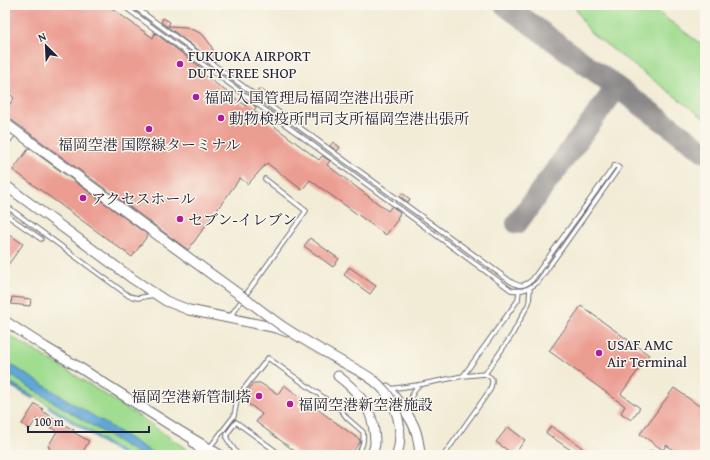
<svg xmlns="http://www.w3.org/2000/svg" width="710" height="460" font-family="'Gentium Book Plus','Noto Serif JP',serif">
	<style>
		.green { fill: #a1dd91; stroke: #628066 }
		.water { fill: #61a7d7; stroke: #426489 }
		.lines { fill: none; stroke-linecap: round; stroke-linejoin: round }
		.stream { stroke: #61a7d7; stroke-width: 2.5 }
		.taxiway { stroke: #8a8788; stroke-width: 22 }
		.building { fill: #ec9d92 }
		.service-casing { stroke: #6b6971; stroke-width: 5.5 }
		.tertiary-casing { stroke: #6b6971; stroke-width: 11 }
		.service { stroke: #fff; stroke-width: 3.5 }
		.tertiary { stroke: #fff; stroke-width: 9 }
		.tertiary-bridge-casing { stroke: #6b6971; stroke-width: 11; stroke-linecap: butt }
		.tertiary-bridge { stroke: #fff; stroke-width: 9 }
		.poi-dot { fill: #b5179e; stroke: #fbf7ec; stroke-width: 1.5 }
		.labels { text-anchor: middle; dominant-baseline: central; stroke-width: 3; stroke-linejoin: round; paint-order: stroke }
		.poi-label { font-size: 15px; fill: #22223b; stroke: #fbf7ec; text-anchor: start }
	</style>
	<rect width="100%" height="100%" fill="#fbf7ec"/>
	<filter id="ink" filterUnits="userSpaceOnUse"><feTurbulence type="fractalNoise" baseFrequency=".025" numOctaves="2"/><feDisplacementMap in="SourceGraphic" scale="8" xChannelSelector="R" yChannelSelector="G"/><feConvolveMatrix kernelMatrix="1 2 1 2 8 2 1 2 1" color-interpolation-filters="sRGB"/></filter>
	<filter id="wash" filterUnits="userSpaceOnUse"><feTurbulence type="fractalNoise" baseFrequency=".012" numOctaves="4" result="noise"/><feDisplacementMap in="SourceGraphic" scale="16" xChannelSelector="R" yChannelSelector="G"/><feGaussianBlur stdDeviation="0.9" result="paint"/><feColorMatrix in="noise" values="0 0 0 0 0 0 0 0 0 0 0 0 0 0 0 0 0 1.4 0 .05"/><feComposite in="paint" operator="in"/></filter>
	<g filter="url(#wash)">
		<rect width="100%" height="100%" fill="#f2ecd6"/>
		<path class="green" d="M 574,5 L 648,5 L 705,47 L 705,119 L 591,33 L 582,20 Z
			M 5,333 L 70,372 L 140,417 L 195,455 L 123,455 L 96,439 L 98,436 L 35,397 L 33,399 L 5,383 Z"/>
		<path class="water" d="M 5,361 L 156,455 L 140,455 L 5,372 Z
			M 5,379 L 35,397 L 33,399 L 5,382 Z"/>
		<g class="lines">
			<path class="stream" d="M 49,407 L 125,455"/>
			<path class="taxiway" d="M 505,5 L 705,152
				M 517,223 L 611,95 L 612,87 L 608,80"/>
		</g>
		<g id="blocks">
			<path class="building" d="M 5,5 L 107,5 L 153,38 L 155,33 L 203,69 L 200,72 L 246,106 L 249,102 L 256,107 L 254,111 L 319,160 L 322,156 L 330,161 L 327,165 L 388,211 L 392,206 L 400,213 L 397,218 L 398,219 L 386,235 L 310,180 L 302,190 L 267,163 L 248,184 L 240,178 L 188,250 L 9,118 L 5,117 L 5,111 L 14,98 L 5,89 Z
				M 163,18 L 170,22 L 168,26 L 186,27 L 198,32 L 203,35 L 210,44 L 213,50 L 215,57 L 212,60 L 161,22 Z
				M 260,88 L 266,93 L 263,97 L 257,92 Z
				M 333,142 L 340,147 L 337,151 L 330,146 Z
				M 29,148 L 148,235 L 132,257 L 13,170 Z
				M 402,193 L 410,199 L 408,202 L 399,196 Z
				M 5,231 L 23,244 L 5,269 Z
				M 310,238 L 339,259 L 333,267 L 304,246 Z
				M 349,267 L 376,286 L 370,294 L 344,275 Z
				M 12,297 L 31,299 L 30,306 L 11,304 Z
				M 581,306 L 649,355 L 621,394 L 640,408 L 631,420 L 621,413 L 625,406 L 549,351 Z
				M 254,383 L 260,383 L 278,394 L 284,385 L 360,440 L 360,442 L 350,455 L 300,455 L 256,422 L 262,414 L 246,402 L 245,394 Z
				M 674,388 L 705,410 L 705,455 L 681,455 L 666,445 L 663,450 L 640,434 Z
				M 35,404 L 43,409 L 42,411 L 59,421 L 59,422 L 74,430 L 73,432 L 89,441 L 81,455 L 56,455 L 49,451 L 50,448 L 48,447 L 57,431 L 36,419 L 30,429 L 22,424 Z
				M 551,426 L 577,444 L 591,455 L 578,455 L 546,433 Z
				M 508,427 L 525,440 L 514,455 L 496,442 Z"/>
		</g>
	</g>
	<g filter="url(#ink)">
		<use href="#blocks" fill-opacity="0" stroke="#6b6971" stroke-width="1"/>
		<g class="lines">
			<g class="service-casing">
				<path id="service" d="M 122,5 L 511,290 C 521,292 530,289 538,282 L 619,168 L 615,165 L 532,280 C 523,287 519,287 510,281 L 132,5
					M 5,146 L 13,135 L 15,130
					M 5,205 L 129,296 L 138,298 L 154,295
					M 5,214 L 41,239
					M 229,318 L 306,211 L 265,179
					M 485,374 L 512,335 L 529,303 L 530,288
					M 463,376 L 518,300 L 519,291
					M 389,389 L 418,385 L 463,376 L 485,374 L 490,377 L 492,379 L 492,383 L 490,390 L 444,455
					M 408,413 L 412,395 L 418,385
					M 210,447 L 234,416 L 237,400 L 239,395 L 268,358 L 341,410 L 347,418 L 363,432 C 364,441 363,447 357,455
					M 651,453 L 653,455
					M 238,455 L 227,439 L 227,434 L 236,422 L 281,455"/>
			</g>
			<g class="tertiary-casing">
				<path id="tertiary" d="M 5,185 L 133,279 L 166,301 L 189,310 L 277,328 L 287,332
					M 163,239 L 233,290
					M 5,321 L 45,347 L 77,366 L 178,430 L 220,455
					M 338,376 C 355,389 368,403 373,424 C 374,430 375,437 375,443 C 375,447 373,451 372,455
					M 387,388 C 392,392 395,398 399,403 C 414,422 418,431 420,455
					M 194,443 L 206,455"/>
			</g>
			<use href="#service" class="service"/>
			<use href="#tertiary" class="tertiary"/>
			<g class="tertiary-bridge-casing">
				<path id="tertiary-bridge" d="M 5,123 L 163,239
					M 233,290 C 251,302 267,316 285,328 C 305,341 325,352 346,364 C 357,370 370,376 379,385 C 398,402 404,431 397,455"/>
			</g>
			<use href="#tertiary-bridge" class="tertiary-bridge"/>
		</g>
	</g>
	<g class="poi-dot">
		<circle cx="180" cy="64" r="4"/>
		<circle cx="196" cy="97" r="4"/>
		<circle cx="221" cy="118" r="4"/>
		<circle cx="149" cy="129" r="4"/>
		<circle cx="83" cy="198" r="4"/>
		<circle cx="180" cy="219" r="4"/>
		<circle cx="599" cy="353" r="4"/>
		<circle cx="259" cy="396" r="4"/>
		<circle cx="290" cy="404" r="4"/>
	</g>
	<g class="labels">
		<g class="poi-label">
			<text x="188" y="55">FUKUOKA AIRPORT<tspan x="188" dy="17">DUTY FREE SHOP</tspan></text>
			<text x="204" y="97">福岡入国管理局福岡空港出張所</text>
			<text x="229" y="118">動物検疫所門司支所福岡空港出張所</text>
			<text x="149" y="144" text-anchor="middle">福岡空港 国際線ターミナル</text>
			<text x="91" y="198">アクセスホール</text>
			<text x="188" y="219">セブン-イレブン</text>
			<text x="607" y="344">USAF AMC<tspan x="607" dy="17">Air Terminal</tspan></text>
			<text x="251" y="396" text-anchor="end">福岡空港新管制塔</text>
			<text x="298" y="404">福岡空港新空港施設</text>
		</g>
	</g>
	<rect width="710" height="460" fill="none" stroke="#fbf7ec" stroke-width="20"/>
	<g transform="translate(46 46) rotate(336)" stroke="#fbf7ec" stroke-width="3" paint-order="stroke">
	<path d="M0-3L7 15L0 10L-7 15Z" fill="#22223b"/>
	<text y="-6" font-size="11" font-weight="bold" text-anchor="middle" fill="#22223b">N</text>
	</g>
	<path d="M28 426v6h121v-6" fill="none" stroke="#22223b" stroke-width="2"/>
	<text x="34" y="426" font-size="12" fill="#22223b" stroke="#fbf7ec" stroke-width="3" paint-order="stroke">100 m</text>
</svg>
